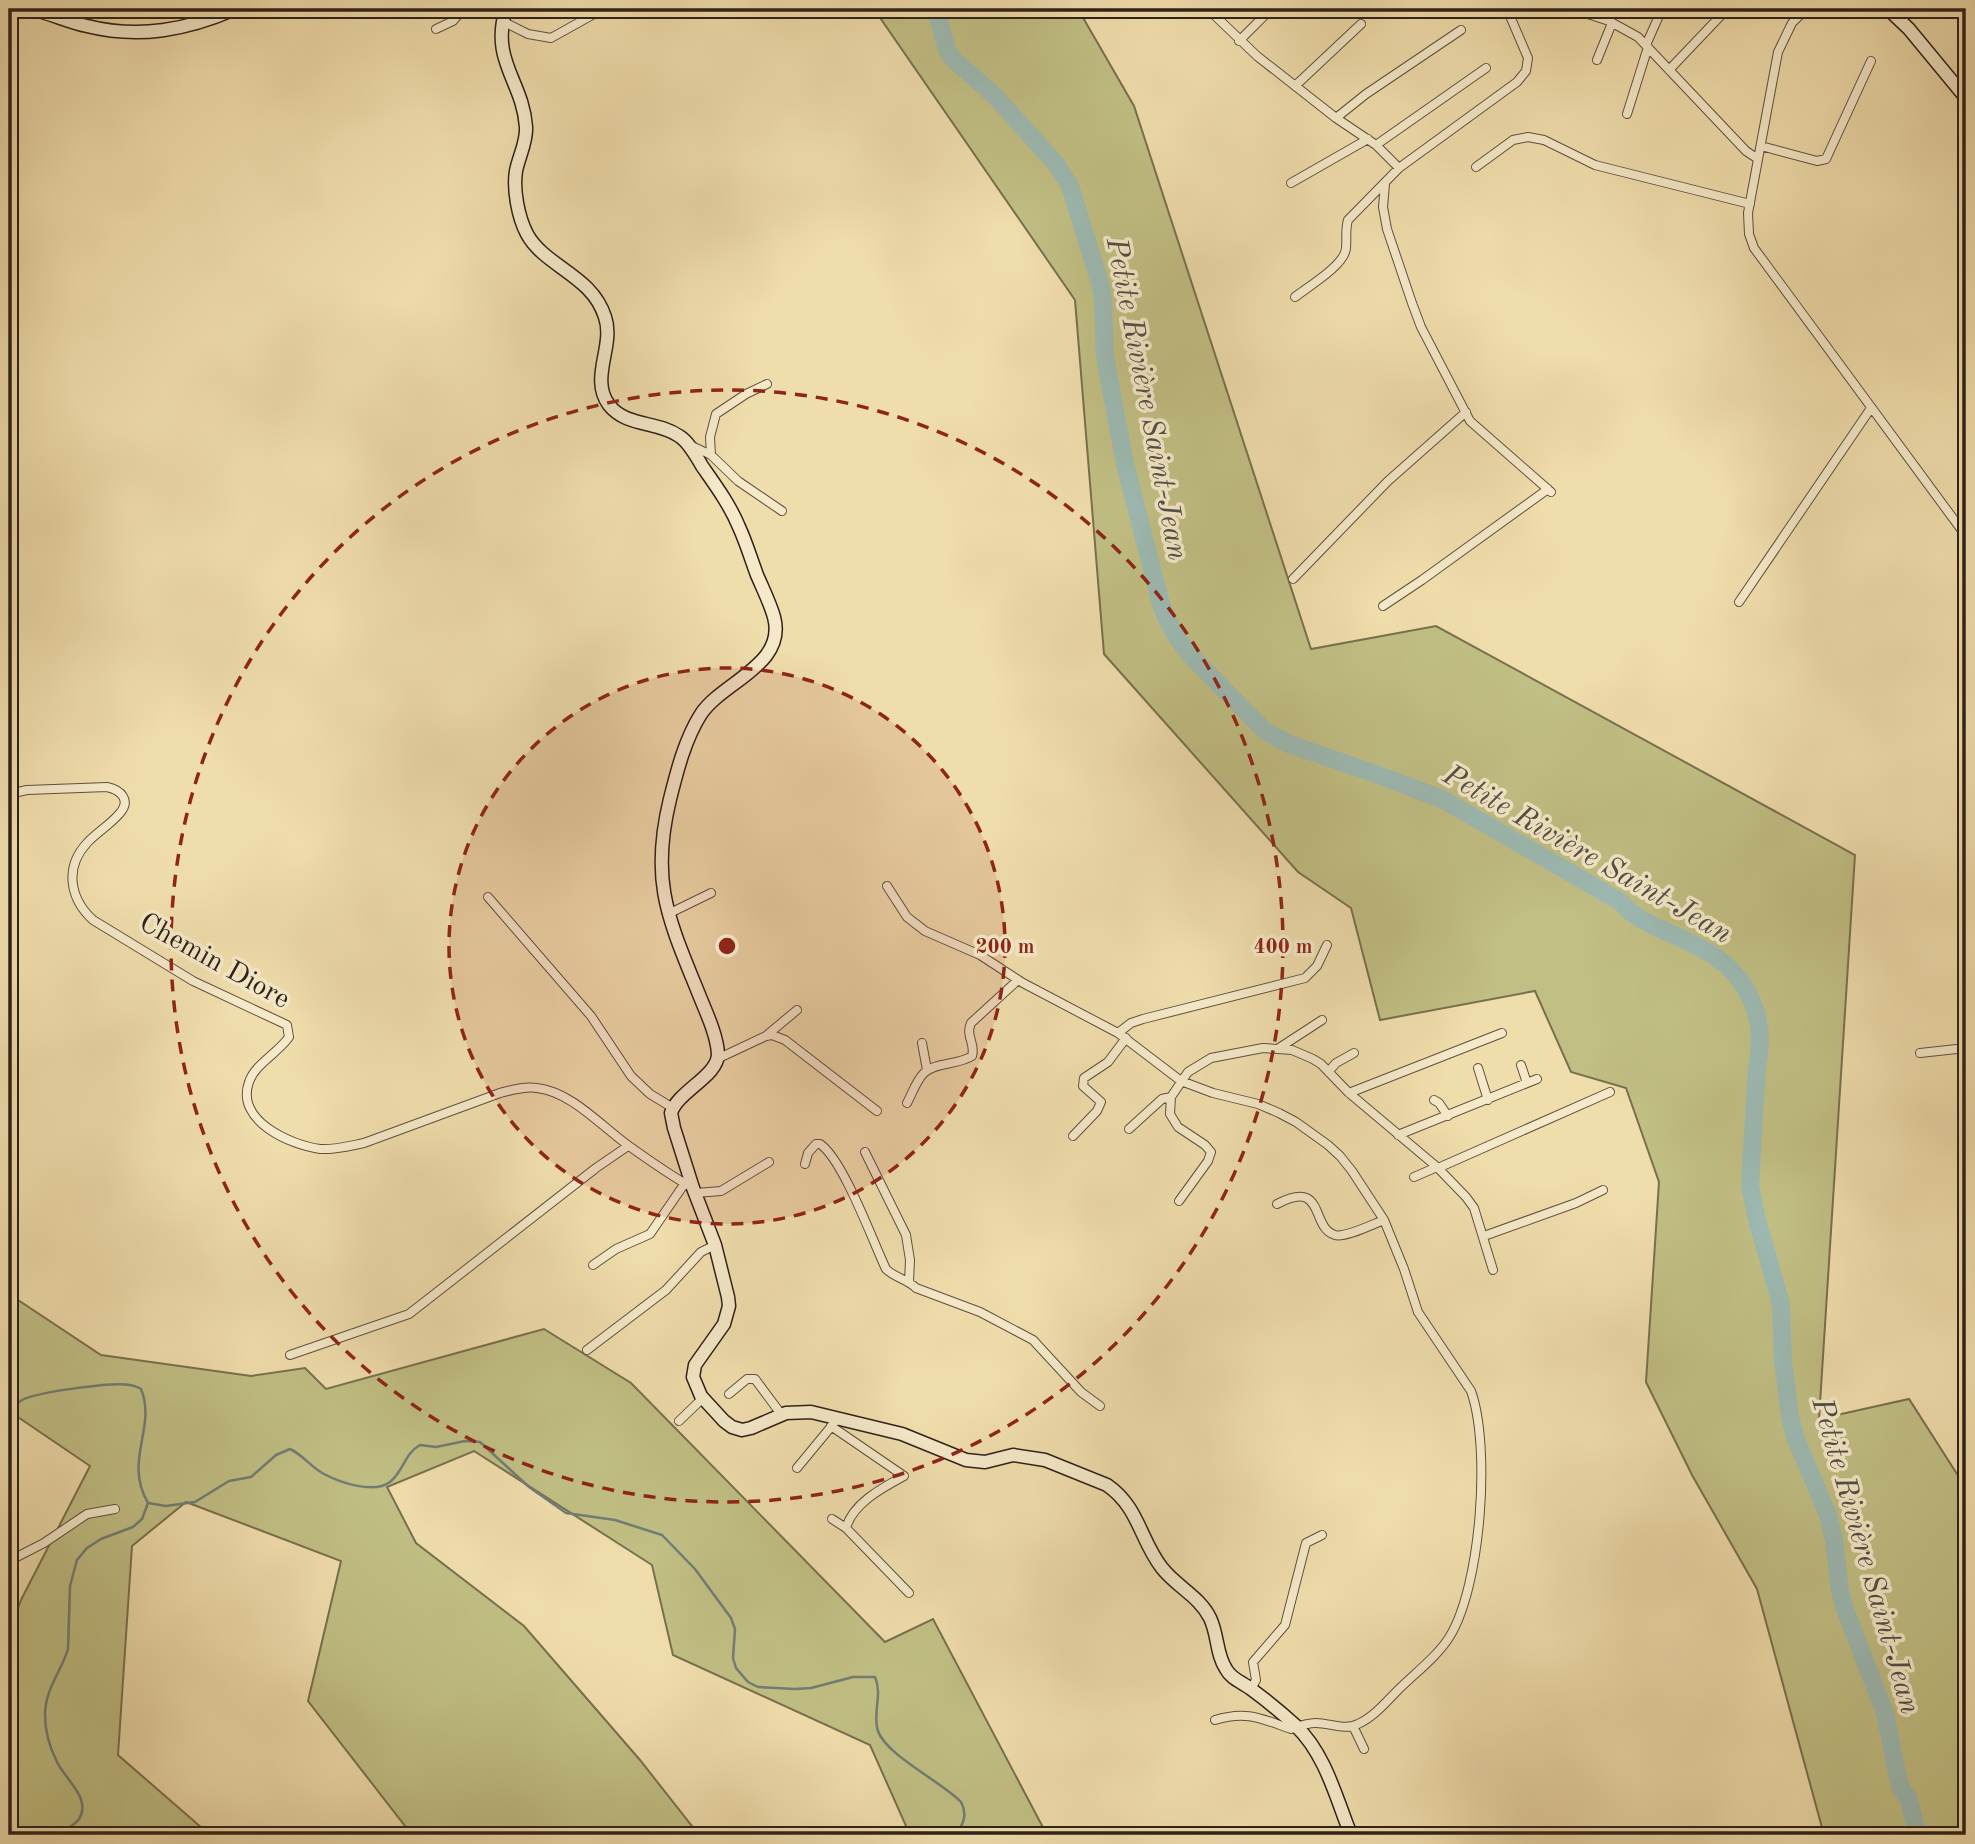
<svg xmlns="http://www.w3.org/2000/svg" width="1975" height="1844" font-family="'Old Standard TT',serif">
	<style>
		.green { fill: #c1bf84; stroke: #78704e; stroke-width: 2 }
		.lines { fill: none; stroke-linecap: round; stroke-linejoin: round }
		.stream { stroke: #717d75; stroke-width: 2.5 }
		.river { stroke: #9dbab3; stroke-width: 18 }
		.street-casing { stroke: #5e503e; stroke-width: 10 }
		.secondary-casing { stroke: #2e2119; stroke-width: 15 }
		.street { stroke: #f5e9c9; stroke-width: 8 }
		.secondary { stroke: #f5e9c9; stroke-width: 12 }
		.ring { fill: none; stroke: #8f2418; stroke-width: 3.5; stroke-dasharray: 12 9 }
		.labels { text-anchor: middle; dominant-baseline: central; stroke-width: 7; stroke-linejoin: round; paint-order: stroke }
		.street-label { font-size: 28px; fill: #2e2119; stroke: #f5e9c9 }
		.water-label { font-size: 30px; font-style: italic; fill: #4f4f47; stroke: #f5e9c9 }
		.centre { fill: #8f2418; stroke: #f5e9c9; stroke-width: 3.5 }
		.ring-label { font-size: 21px; text-anchor: middle; font-weight: bold; fill: #8f2418; stroke: #f5e9c9; stroke-width: 7; stroke-linejoin: round; paint-order: stroke }
	</style>
	<rect width="100%" height="100%" fill="#f0ddac"/>
	<filter id="stains"><feTurbulence type="fractalNoise" baseFrequency=".00286" numOctaves="4"/><feColorMatrix values="0 0 0 0 .2 0 0 0 0 .09 0 0 0 0 .02 0 0 0 .5 -.17"/></filter>
	<radialGradient id="worn" r=".72"><stop offset=".6" stop-color="#630" stop-opacity="0"/><stop offset="1" stop-color="#630" stop-opacity=".3"/></radialGradient>
	<path class="green" d="M 874,9 L 1078,9 L 1134,106 L 1311,649 L 1436,626 L 1855,855 L 1819,1419 L 1909,1399 L 1966,1488 L 1966,1835 L 1824,1835 L 1757,1589 L 1692,1475 L 1646,1382 L 1659,1182 L 1626,1088 L 1571,1072 L 1535,991 L 1380,1020 L 1351,908 L 1298,872 L 1104,654 L 1075,300 Z
		M 9,1294 L 101,1355 L 251,1376 L 305,1368 L 326,1389 L 544,1329 L 631,1383 L 885,1642 L 933,1619 L 1047,1835 L 910,1835 L 870,1745 L 673,1655 L 652,1565 L 474,1451 L 387,1487 L 416,1543 L 524,1626 L 640,1760 L 699,1835 L 412,1835 L 308,1701 L 341,1561 L 186,1502 L 132,1546 L 118,1755 L 210,1835 L 9,1835 L 9,1629 L 22,1598 L 90,1466 L 9,1411 Z"/>
	<g class="lines">
		<path class="stream" d="M 9,1432 C 11,1422 10,1409 19,1402 C 30,1392 115,1382 130,1385 C 132,1385 140,1388 141,1389 C 157,1428 123,1460 148,1503 L 166,1506 L 195,1502 L 229,1481 L 251,1477 L 276,1455 L 290,1449 C 303,1455 312,1468 324,1474 C 341,1483 374,1494 390,1482 C 404,1471 404,1454 420,1445 L 436,1447 L 465,1441 L 480,1442 L 529,1487 L 566,1513 L 615,1520 L 662,1535 L 695,1569 L 731,1618 L 735,1629 L 733,1658 L 736,1668 L 748,1682 L 758,1687 L 795,1689 L 811,1688 L 853,1677 L 875,1677 C 883,1695 872,1713 878,1731 C 886,1755 942,1782 961,1802 C 968,1815 963,1824 956,1835
			M 57,1835 C 64,1830 73,1827 79,1819 C 92,1799 65,1779 57,1762 C 50,1748 45,1730 45,1715 C 45,1689 61,1672 68,1649 L 70,1586 L 77,1560 L 87,1548 L 101,1539 L 133,1527 L 142,1519 L 148,1503"/>
		<path class="river" d="M 934,9 L 939,20 L 947,50 L 954,60 L 994,95 L 1056,164 L 1070,186 L 1100,283 L 1103,299 L 1105,357 L 1125,464 L 1160,600 L 1166,618 L 1178,639 L 1193,658 L 1265,731 L 1289,744 L 1373,773 L 1442,799 L 1621,902 C 1630,914 1644,921 1656,927 C 1697,946 1731,956 1751,999 C 1761,1021 1762,1044 1757,1067 L 1750,1185 L 1757,1220 L 1781,1304 L 1783,1361 L 1790,1417 L 1795,1437 L 1828,1515 L 1834,1540 L 1840,1591 L 1846,1612 L 1885,1713 L 1897,1773 L 1901,1789 L 1908,1797 L 1918,1835"/>
		<g class="street-casing">
			<path id="street" d="M 1208,9 L 1257,56 L 1336,118 L 1376,145 L 1399,168 L 1517,82 L 1526,71 L 1528,58 L 1507,9
				M 1573,9 L 1609,21 L 1638,37 L 1746,151 L 1758,159
				M 1806,9 L 1792,23 L 1778,52 L 1748,213 L 1749,234 L 1754,248 L 1966,536
				M 502,21 L 528,34 L 551,38 L 603,9
				M 436,29 L 453,21 L 463,9
				M 1239,41 L 1271,9
				M 1646,45 L 1662,9
				M 1597,60 L 1612,23
				M 1669,70 L 1727,9
				M 1295,86 L 1361,24
				M 1627,114 L 1648,47
				M 1336,118 L 1366,94 L 1461,30
				M 1376,145 L 1486,68
				M 1761,146 L 1817,161 L 1826,159 L 1871,61
				M 1476,167 L 1513,140 L 1528,137 L 1544,140 L 1595,165 L 1750,204
				M 1291,183 L 1368,139
				M 1385,184 L 1383,207 L 1387,229 L 1412,303 L 1421,327 L 1470,421 L 1551,492
				M 1295,297 C 1309,286 1345,265 1346,248 C 1347,238 1345,230 1348,220 L 1399,168
				M 692,446 L 711,455 L 738,481 L 782,511
				M 711,455 L 710,437 L 716,414 L 746,394 L 767,384
				M 1293,579 L 1388,481 L 1466,412
				M 1739,602 L 1871,408
				M 1383,606 L 1422,580 L 1548,489
				M 9,794 L 27,790 L 107,787 C 121,790 131,800 120,813 C 110,825 97,832 87,843 C 64,868 70,899 93,920 L 193,981 L 287,1025 L 289,1037 C 278,1053 255,1064 249,1082 C 235,1121 291,1145 320,1149 C 335,1150 349,1146 364,1143 L 500,1093 C 512,1090 525,1086 537,1088 C 572,1092 602,1127 629,1146 C 650,1161 671,1176 693,1188
				M 887,886 L 907,917 L 925,931 L 980,955 L 1023,983 L 1118,1033 L 1181,1081 L 1213,1093 L 1258,1104 L 1279,1113 L 1296,1122 L 1328,1145 L 1340,1156 L 1352,1171 L 1384,1220 L 1404,1269 L 1418,1312 L 1471,1391 C 1491,1447 1481,1585 1450,1636 C 1438,1656 1415,1673 1398,1690 C 1387,1701 1374,1717 1358,1724 C 1345,1731 1330,1723 1316,1723 C 1307,1723 1299,1726 1291,1729 C 1262,1719 1247,1710 1215,1720
				M 488,897 L 591,1016 L 631,1076 L 650,1094 L 673,1108
				M 668,914 L 711,893
				M 1118,1033 L 1131,1023 L 1143,1019 L 1305,978 L 1317,966 L 1327,945
				M 767,1035 L 797,1010
				M 922,1043 L 927,1070
				M 1279,1048 L 1322,1020
				M 1920,1053 L 1966,1048
				M 717,1059 L 766,1036 L 772,1035 L 785,1040 L 877,1111
				M 1521,1065 L 1527,1083
				M 1478,1068 L 1488,1100
				M 1329,1071 L 1336,1063 L 1354,1053
				M 1349,1093 L 1502,1033
				M 1434,1100 L 1439,1103 L 1448,1116
				M 907,1103 C 912,1094 916,1081 924,1073 C 935,1062 959,1065 972,1056 C 976,1044 965,1036 971,1023 L 1018,980
				M 1129,1129 L 1162,1099 L 1171,1097
				M 1398,1135 L 1537,1079
				M 1073,1136 L 1097,1111 L 1101,1102 L 1083,1086 L 1084,1078 L 1108,1062 L 1126,1038
				M 865,1152 L 906,1235 L 910,1260 L 909,1282
				M 805,1164 L 808,1153 L 816,1144 L 820,1144 C 843,1159 873,1242 886,1269 C 895,1278 907,1279 916,1288 L 980,1312 L 1033,1340 L 1081,1392 L 1100,1406
				M 1438,1168 L 1610,1092
				M 1414,1177 L 1437,1167
				M 696,1193 L 721,1191 L 769,1162
				M 1179,1201 L 1208,1161 L 1211,1152 L 1205,1145 L 1178,1127 L 1170,1114 L 1171,1097 L 1188,1072 L 1211,1058 L 1263,1048 L 1292,1050 L 1313,1059 L 1321,1064 L 1349,1093 L 1437,1167 L 1466,1197 L 1474,1208 L 1493,1270
				M 1277,1204 C 1326,1178 1310,1228 1335,1235 C 1345,1238 1373,1224 1384,1220
				M 1484,1236 L 1576,1203 L 1603,1190
				M 593,1265 L 616,1249 L 650,1234 L 685,1183
				M 587,1350 L 666,1290 L 701,1252 L 715,1245
				M 290,1355 L 409,1314 L 596,1168 L 628,1146
				M 729,1394 L 747,1379 L 755,1379 L 781,1414
				M 679,1421 L 703,1398
				M 831,1426 L 904,1476 C 882,1488 853,1503 846,1528 L 909,1593
				M 797,1468 L 835,1422
				M 832,1519 L 846,1528
				M 9,1561 L 44,1543 L 87,1514 L 115,1509
				M 1251,1689 L 1256,1680 L 1253,1662 L 1285,1625 L 1306,1543 L 1322,1535
				M 1353,1726 L 1364,1749"/>
		</g>
		<g class="secondary-casing">
			<path id="secondary" d="M 30,9 C 50,13 68,22 87,26 C 139,39 187,30 235,9
				M 506,9 C 490,61 523,81 526,127 C 527,142 519,156 516,171 C 513,189 518,217 527,234 C 545,267 592,275 605,317 C 615,346 589,378 609,405 C 626,427 658,421 679,436 C 689,442 696,456 702,466 C 716,486 730,505 739,527 C 746,542 751,559 757,575 C 763,589 770,603 774,617 C 787,665 722,682 701,714 C 685,739 677,771 670,799 C 650,881 668,918 698,992 C 705,1010 717,1034 718,1054 C 718,1076 678,1091 671,1113 L 674,1128 L 693,1188 L 715,1245 L 728,1297 L 729,1306 L 724,1324 L 695,1365 L 693,1377 L 701,1396 L 724,1421 L 732,1427 L 742,1430 L 751,1428 L 786,1413 L 811,1412 L 902,1434 L 966,1460 L 985,1462 L 1013,1455 L 1045,1460 L 1107,1485 C 1139,1507 1140,1540 1162,1568 C 1177,1587 1200,1597 1210,1618 C 1218,1634 1216,1654 1226,1669 C 1231,1679 1242,1682 1251,1689 C 1266,1700 1282,1713 1296,1726 C 1326,1755 1336,1798 1351,1835
				M 1888,9 L 1909,29 L 1966,98"/>
		</g>
		<use href="#street" class="street"/>
		<use href="#secondary" class="secondary"/>
	</g>
	<circle cx="727" cy="946" r="278" fill="#8f2418" fill-opacity=".12"/>
	<g class="ring">
		<circle cx="727" cy="946" r="278"/>
		<circle cx="727" cy="946" r="556"/>
	</g>
	<g class="labels">
		<g class="street-label">
			<text transform="translate(214 962) rotate(29)">Chemin Diore</text>
		</g>
		<g class="water-label">
			<text transform="translate(1146 399) rotate(79)">Petite Rivière Saint-Jean</text>
			<text transform="translate(1587 855) rotate(30)">Petite Rivière Saint-Jean</text>
			<text transform="translate(1865 1556) rotate(74)">Petite Rivière Saint-Jean</text>
		</g>
	</g>
	<circle cx="727" cy="946" r="10" class="centre"/>
	<g class="ring-label">
		<text x="1005" y="953">200 m</text>
		<text x="1283" y="953">400 m</text>
	</g>
	<rect width="1975" height="1844" fill="none" stroke="#f0ddac" stroke-width="35"/>
	<rect x="10" y="10" width="1954" height="1823" fill="none" stroke="#2e2119" stroke-width="3.5"/>
	<rect x="18" y="18" width="1940" height="1809" fill="none" stroke="#2e2119" stroke-width="2"/>
	<rect width="100%" height="100%" filter="url(#stains)"/>
	<rect width="100%" height="100%" fill="url(#worn)"/>
</svg>
